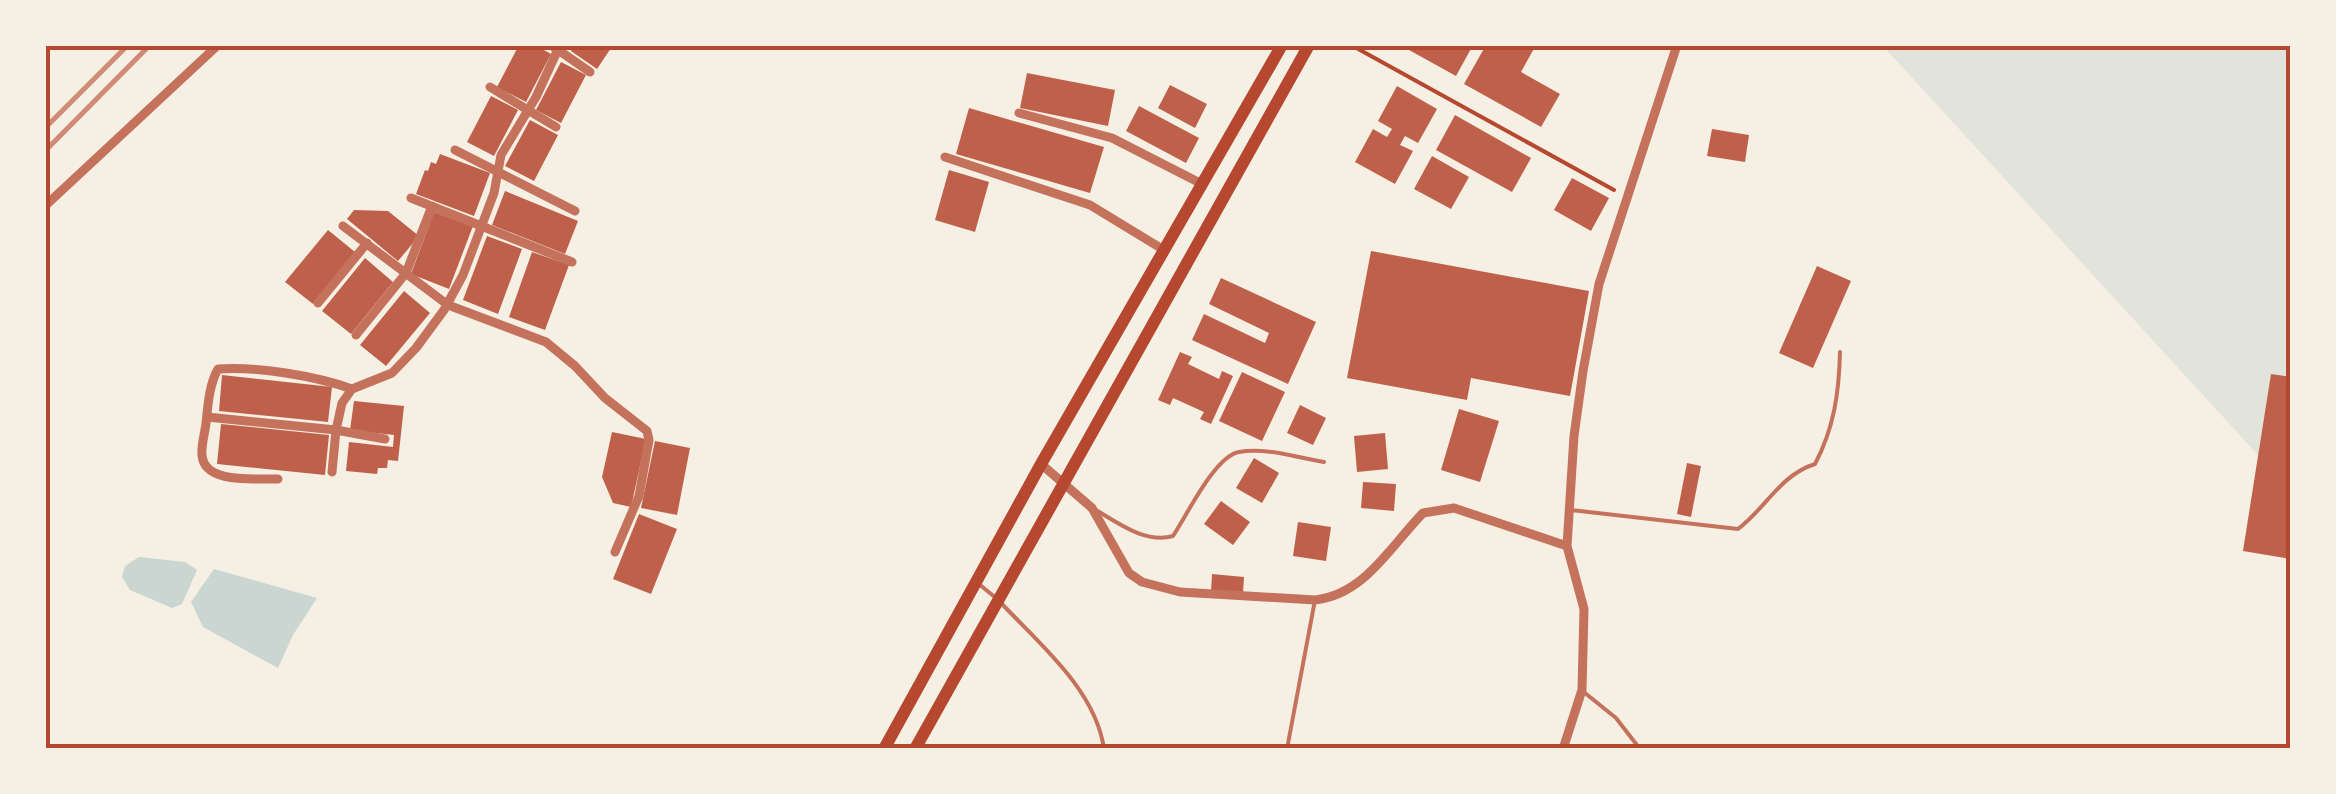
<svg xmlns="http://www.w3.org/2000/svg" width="2336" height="794" font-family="Montserrat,sans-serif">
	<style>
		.green { fill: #e2e4dc }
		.water { fill: #c9d6d2 }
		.building { fill: #bf614a }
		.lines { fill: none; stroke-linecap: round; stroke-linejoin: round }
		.path { stroke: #b5482f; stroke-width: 4 }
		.service { stroke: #c5725c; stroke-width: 4 }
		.minor { stroke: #c5725c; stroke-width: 9 }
		.primary { stroke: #b5482f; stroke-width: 12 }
		.rail { stroke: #cf8b77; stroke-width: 5 }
		.neatline { fill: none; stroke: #b5482f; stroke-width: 4 }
	</style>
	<rect width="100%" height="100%" fill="#f6efe4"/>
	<path class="green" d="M 1882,45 L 2291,45 L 2291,491 Z"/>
	<path class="water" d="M 139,557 L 185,562 L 197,570 L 182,604 L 172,608 L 130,590 L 122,577 L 125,566 Z
		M 214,569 L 317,598 L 293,635 L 278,668 L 203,627 L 191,602 Z"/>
	<path class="building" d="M 519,45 L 535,45 L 551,54 L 526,102 L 497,87 Z
		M 572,45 L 613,45 L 597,69 L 571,51 Z
		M 1400,45 L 1473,45 L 1456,76 Z
		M 1486,45 L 1536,45 L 1521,72 L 1560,94 L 1541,127 L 1464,84 Z
		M 561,62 L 586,75 L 561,123 L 536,110 Z
		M 1027,73 L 1115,90 L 1108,126 L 1020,108 Z
		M 1170,85 L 1207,104 L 1195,128 L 1158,108 Z
		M 1397,86 L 1437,109 L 1418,143 L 1405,136 L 1400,145 L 1413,151 L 1395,184 L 1355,162 L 1373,129 L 1387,137 L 1392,129 L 1378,121 Z
		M 491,96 L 518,110 L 494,156 L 467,142 Z
		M 1139,106 L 1199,138 L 1186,163 L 1126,131 Z
		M 969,108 L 1104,147 L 1090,193 L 956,154 Z
		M 1455,115 L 1531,158 L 1512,192 L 1436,150 Z
		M 530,120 L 558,135 L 534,181 L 505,166 Z
		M 1712,129 L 1749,135 L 1745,162 L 1707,156 Z
		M 440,154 L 490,173 L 474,216 L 416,194 L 425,170 L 428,171 L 431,162 L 436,164 Z
		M 1432,156 L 1469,177 L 1451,209 L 1414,189 Z
		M 949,170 L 989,182 L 975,232 L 935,220 Z
		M 1572,178 L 1609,198 L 1591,231 L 1554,210 Z
		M 505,191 L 578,221 L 565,254 L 492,225 Z
		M 354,210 L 388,211 L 419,236 L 398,261 L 347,219 Z
		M 434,212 L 473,226 L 449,289 L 411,274 Z
		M 328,230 L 355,252 L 313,304 L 285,282 Z
		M 487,236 L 522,249 L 498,314 L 463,300 Z
		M 1371,251 L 1589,291 L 1570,396 L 1471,378 L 1467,400 L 1347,378 Z
		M 532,252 L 569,265 L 545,330 L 509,317 Z
		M 365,258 L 393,282 L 351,334 L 322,311 Z
		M 1817,266 L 1851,281 L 1813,368 L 1779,353 Z
		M 1221,278 L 1316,322 L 1288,384 L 1192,340 L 1204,314 L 1265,343 L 1269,333 L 1209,304 Z
		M 404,291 L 430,313 L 386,366 L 360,345 Z
		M 1180,352 L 1192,357 L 1188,364 L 1219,379 L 1222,371 L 1233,376 L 1211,424 L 1200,419 L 1204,412 L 1173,398 L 1170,405 L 1158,400 Z
		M 1242,372 L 1285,392 L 1262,441 L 1219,421 Z
		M 2271,374 L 2291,377 L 2291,559 L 2243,551 Z
		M 222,375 L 332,387 L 328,422 L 219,411 Z
		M 354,401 L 404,406 L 398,461 L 388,460 L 387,468 L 378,468 L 377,474 L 346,471 L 349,442 L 393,447 L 394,435 L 350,430 Z
		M 1300,405 L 1326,418 L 1313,445 L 1287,433 Z
		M 1459,409 L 1499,421 L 1480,482 L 1441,470 Z
		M 221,424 L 329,435 L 325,475 L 217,464 Z
		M 612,432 L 646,439 L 631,507 L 613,503 L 602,477 Z
		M 1385,433 L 1388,469 L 1357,472 L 1354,436 Z
		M 655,441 L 690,448 L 677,515 L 641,508 Z
		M 1254,458 L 1279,473 L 1262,503 L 1236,488 Z
		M 1687,463 L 1701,466 L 1691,517 L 1677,514 Z
		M 1363,482 L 1396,484 L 1394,511 L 1361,508 Z
		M 1221,501 L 1250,522 L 1233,545 L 1204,524 Z
		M 639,514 L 677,529 L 651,594 L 613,579 Z
		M 1298,522 L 1331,527 L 1326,561 L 1293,556 Z
		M 1212,574 L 1244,577 L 1243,594 L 1211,592 Z"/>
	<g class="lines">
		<path class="path" d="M 1351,45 L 1614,190"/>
		<path class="service" d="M 1096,510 C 1118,523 1146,544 1173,536 C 1187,515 1215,456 1239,452 C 1266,447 1298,458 1324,462
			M 1571,510 L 1738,529 C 1766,508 1780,475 1815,464 C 1834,428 1839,393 1840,352
			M 980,585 L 996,598
			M 1002,604 C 1041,645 1096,691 1104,749
			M 1585,693 L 1616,718 L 1640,749
			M 1287,749 L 1315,600"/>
		<path class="minor" d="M 551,45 L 590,72
			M 490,87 L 556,127
			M 1019,113 L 1112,138 L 1202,184
			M 455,150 L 575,211
			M 945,157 L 1090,205 L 1164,250
			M 411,198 L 572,262
			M 45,206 L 218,45
			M 343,226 L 448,305 L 546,342 L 575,366 L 605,398 L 647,431 L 649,440 L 639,496 L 615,552
			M 318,303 L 367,243
			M 356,335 L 406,273 L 432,206
			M 207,417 L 336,430 L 385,439
			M 1041,464 L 1092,508 L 1129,573 L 1142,582 L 1180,592 L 1315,600 C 1364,595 1390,547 1423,513 L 1454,508 L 1567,546
			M 332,472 L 336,430 L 342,403 L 352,389 L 392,373 L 416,348 L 444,310 L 463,275 L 494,193 L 501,155 L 536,97 L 560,45
			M 278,479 C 257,478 204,485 202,455 C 201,445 205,433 206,423 C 208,405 209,385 218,369 C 256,366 316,376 352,389
			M 1563,749 L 1582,690 L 1584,609 L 1567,546 L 1574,436 L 1583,371 L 1599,284 L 1677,45"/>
		<path class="primary" d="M 884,749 L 1041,464 L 1282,45
			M 915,749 L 1309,45"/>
		<path class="rail" d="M 45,128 L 128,45
			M 45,151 L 150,45"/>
	</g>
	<rect width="2336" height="794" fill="none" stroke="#f6efe4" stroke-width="95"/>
	<rect x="48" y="48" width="2240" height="698" class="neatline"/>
</svg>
